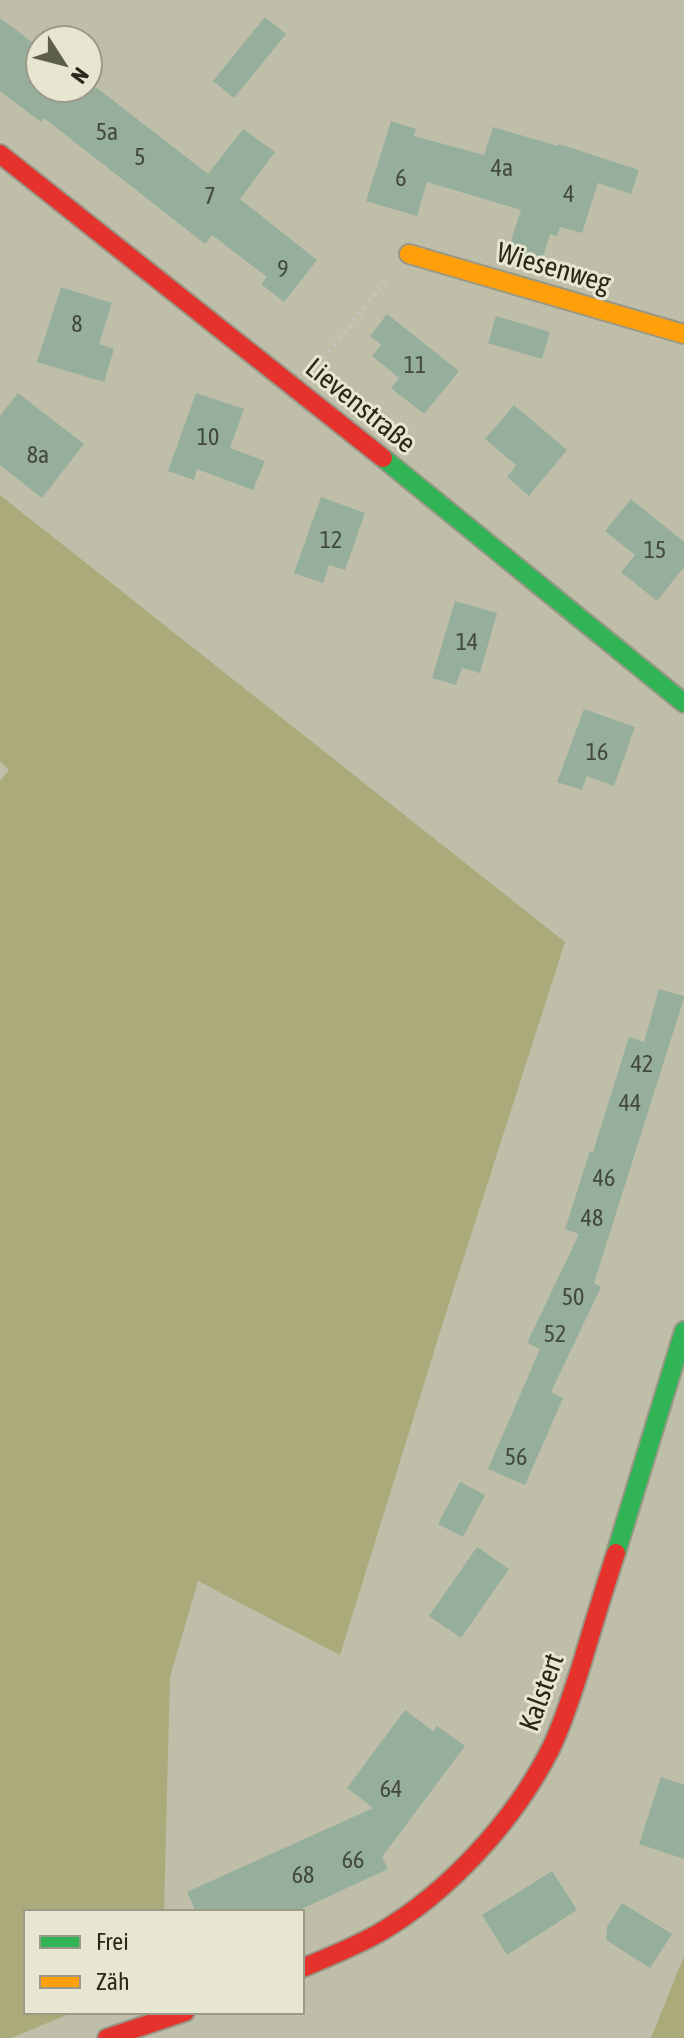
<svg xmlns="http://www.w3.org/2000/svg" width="684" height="2038" font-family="'Asap Condensed',sans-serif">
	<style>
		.green { fill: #abaa7b }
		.building { fill: #96af9c }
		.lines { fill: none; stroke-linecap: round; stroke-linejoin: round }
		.fast-casing { stroke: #999887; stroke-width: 22 }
		.slow-casing { stroke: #999887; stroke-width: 22 }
		.jam-casing { stroke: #999887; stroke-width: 22 }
		.path { stroke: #c6c6c0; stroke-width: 5; stroke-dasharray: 2 6; stroke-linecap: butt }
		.fast { stroke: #30b455; stroke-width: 18 }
		.slow { stroke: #ff9f0a; stroke-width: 18 }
		.jam { stroke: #e5322d; stroke-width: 18 }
		.labels { text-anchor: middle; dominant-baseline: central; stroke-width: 6; stroke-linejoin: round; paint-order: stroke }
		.number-label { font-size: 24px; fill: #444a3a }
		.street-label { font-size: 28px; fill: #29291a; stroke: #e7e6d3 }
	</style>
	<rect width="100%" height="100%" fill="#bfbfa9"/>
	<path class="green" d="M 0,495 L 565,942 L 445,1316 L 340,1655 L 198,1581 L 170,1677 L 164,1912 L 26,1912 L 26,2012 L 74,2012 L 11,2038 L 0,2038 L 0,781 L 9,770 L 0,761 Z
		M 684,1956 L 684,2038 L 651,2038 Z"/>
	<path class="building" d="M 265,17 L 286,34 L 234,98 L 213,81 Z
		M 0,18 L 40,48 L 40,88 L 97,88 L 208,174 L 243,129 L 275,152 L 240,199 L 317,260 L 284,302 L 261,284 L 267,277 L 212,235 L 205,244 L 44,118 L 41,122 L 0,91 Z
		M 391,121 L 416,129 L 414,136 L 484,155 L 493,127 L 558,146 L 559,144 L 639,170 L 631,194 L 598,183 L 582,233 L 560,227 L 557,236 L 550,234 L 541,264 L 507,253 L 521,210 L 427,182 L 417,216 L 366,201 Z
		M 61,287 L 112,303 L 99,344 L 114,349 L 104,382 L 37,362 Z
		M 387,314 L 459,371 L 424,414 L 391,388 L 399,378 L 372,356 L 381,345 L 370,336 Z
		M 496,316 L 550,332 L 542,359 L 488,343 Z
		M 18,393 L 84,444 L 42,498 L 0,465 L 0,416 Z
		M 196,393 L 244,409 L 230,448 L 265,461 L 253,490 L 197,469 L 194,480 L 168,471 Z
		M 514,405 L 567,450 L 529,496 L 507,477 L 516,465 L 485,439 Z
		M 321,497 L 365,513 L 345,570 L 329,565 L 323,583 L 294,573 Z
		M 631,499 L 684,542 L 684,567 L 657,601 L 621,572 L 635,555 L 605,531 Z
		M 455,601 L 497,613 L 480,673 L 462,668 L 456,685 L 432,678 Z
		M 584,709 L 635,727 L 614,786 L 587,776 L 582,790 L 557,782 Z
		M 659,989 L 684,996 L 684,998 L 594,1283 L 601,1287 L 551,1392 L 563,1398 L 525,1485 L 488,1469 L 540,1349 L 527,1343 L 579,1234 L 565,1229 L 590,1151 L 593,1152 L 629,1037 L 644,1042 Z
		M 460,1482 L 485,1495 L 463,1537 L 438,1524 Z
		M 477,1547 L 509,1569 L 461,1638 L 429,1616 Z
		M 405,1710 L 433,1731 L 437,1726 L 465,1746 L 382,1857 L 388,1869 L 295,1912 L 196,1912 L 187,1892 L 373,1808 L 347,1788 Z
		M 661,1777 L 684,1785 L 684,1859 L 639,1844 Z
		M 552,1871 L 577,1910 L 507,1955 L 482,1915 Z
		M 622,1903 L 672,1934 L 650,1968 L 606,1940 L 607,1927 Z"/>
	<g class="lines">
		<g class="fast-casing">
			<path id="fast" d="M 383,458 L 684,703
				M 616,1553 L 684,1331"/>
		</g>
		<g class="slow-casing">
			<path id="slow" d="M 409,254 L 684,334"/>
		</g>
		<g class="jam-casing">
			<path id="jam" d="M 0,154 L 383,458
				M 302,1968 C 329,1957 354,1947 379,1933 C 449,1892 515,1820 551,1748 C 564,1721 573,1691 582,1663 C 593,1626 604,1589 616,1553
				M 107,2038 L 185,2012"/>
		</g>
		<path class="path" d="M 319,364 L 388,278"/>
		<use href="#fast" class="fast"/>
		<use href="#slow" class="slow"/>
		<use href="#jam" class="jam"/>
	</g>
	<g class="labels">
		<g class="number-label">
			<text x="107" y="131">5a</text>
			<text x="140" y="156">5</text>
			<text x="502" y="167">4a</text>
			<text x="401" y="177">6</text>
			<text x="569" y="193">4</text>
			<text x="210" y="195">7</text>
			<text x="283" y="268">9</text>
			<text x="77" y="323">8</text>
			<text x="415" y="364">11</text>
			<text x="208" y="436">10</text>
			<text x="38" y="454">8a</text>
			<text x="331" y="539">12</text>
			<text x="655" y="549">15</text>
			<text x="467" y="641">14</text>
			<text x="597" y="751">16</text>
			<text x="642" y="1063">42</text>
			<text x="630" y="1102">44</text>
			<text x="604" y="1177">46</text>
			<text x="592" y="1217">48</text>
			<text x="573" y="1296">50</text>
			<text x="555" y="1333">52</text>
			<text x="516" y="1456">56</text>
			<text x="391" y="1788">64</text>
			<text x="353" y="1859">66</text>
			<text x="303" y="1874">68</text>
		</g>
		<g class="street-label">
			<text transform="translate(554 267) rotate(16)">Wiesenweg</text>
			<text transform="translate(361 405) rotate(39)">Lievenstraße</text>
			<text transform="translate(541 1692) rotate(-70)">Kalstert</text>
		</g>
	</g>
	<rect x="24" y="1910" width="280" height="104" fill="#e7e6d3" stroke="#9b9a89" stroke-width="2"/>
	<rect x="40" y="1936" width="40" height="12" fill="#30b455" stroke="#9b9a89" stroke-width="2"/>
	<text x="96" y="1950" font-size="24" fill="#29291a">Frei</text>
	<rect x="40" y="1976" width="40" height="12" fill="#ff9f0a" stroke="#9b9a89" stroke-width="2"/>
	<text x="96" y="1990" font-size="24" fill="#29291a">Zäh</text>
	<g transform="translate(64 64) rotate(126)"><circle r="38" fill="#e7e6d3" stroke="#9b9a89" stroke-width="2"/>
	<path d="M0-6L14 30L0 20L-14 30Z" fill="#5e5e4c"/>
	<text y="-12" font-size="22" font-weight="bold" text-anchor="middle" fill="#29291a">N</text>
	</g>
</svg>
